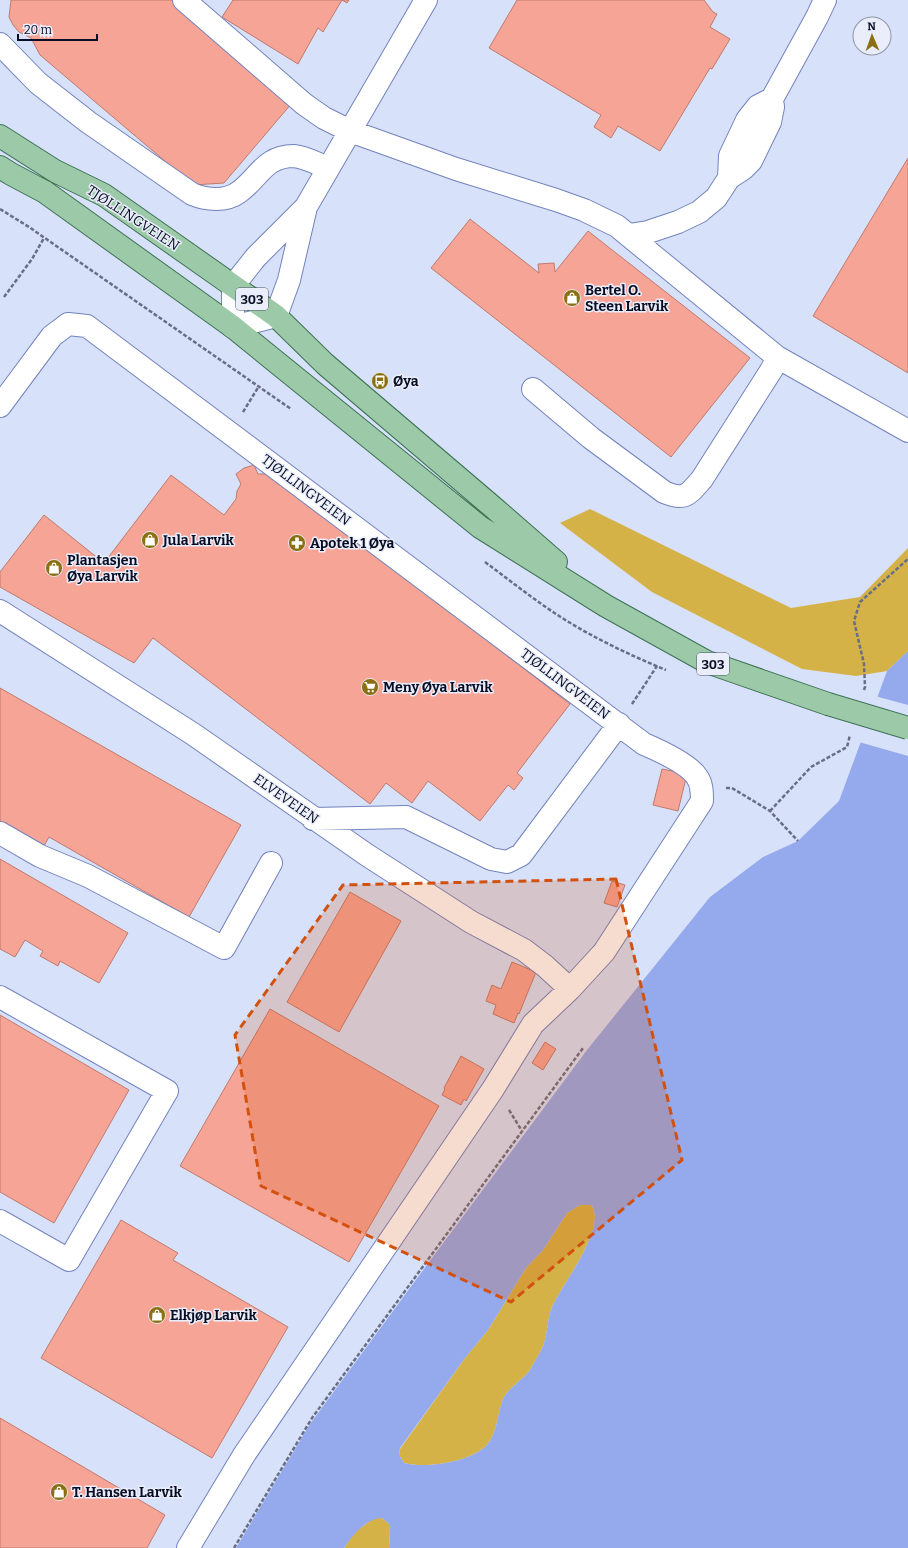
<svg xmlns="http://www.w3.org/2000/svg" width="908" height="1548" font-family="Bitter,serif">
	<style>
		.green { fill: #d5b247 }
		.water { fill: #95aaed; fill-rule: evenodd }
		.pier { fill: #d8e1fa }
		.building { fill: #f6a495; stroke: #c07a6d }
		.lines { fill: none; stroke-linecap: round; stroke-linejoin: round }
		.minor-casing { stroke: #7283bd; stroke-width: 24 }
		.major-casing { stroke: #3d7154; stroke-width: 24 }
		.path { stroke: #676e85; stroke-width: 2.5; stroke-dasharray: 4 2; stroke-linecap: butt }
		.minor { stroke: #fff; stroke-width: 22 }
		.major { stroke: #9ccaa8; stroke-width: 22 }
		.major-bridge-casing { stroke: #3d7154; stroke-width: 24; stroke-linecap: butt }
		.major-bridge { stroke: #9ccaa8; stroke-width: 22 }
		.marked { fill: #d2510e; fill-opacity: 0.2; stroke: #d2510e; stroke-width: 3; stroke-dasharray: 8 5; stroke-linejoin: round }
		.labels { text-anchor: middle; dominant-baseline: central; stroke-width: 3; stroke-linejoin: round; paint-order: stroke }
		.shield { fill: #eaeefb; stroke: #4c5064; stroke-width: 1 }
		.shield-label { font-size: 13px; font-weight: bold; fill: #080d23 }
		.street-label { font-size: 14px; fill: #080d23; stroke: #eaeefb }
		.poi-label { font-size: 14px; font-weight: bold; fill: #080d23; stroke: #eaeefb; text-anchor: start }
	</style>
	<rect width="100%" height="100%" fill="#d8e1fa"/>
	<path class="green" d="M 590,509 L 791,608 L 860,597 L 908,548 L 908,651 L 887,671 L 856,676 L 802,669 L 652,592 L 560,523 Z
		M 580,1205 L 592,1205 C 593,1209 595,1213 595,1217 C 594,1245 564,1282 552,1307 C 547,1319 548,1334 543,1346 C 540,1354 534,1362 530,1370 C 523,1380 508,1388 503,1399 C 498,1412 497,1434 487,1445 C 471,1462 426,1469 404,1463 L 399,1455 L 400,1449 L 465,1358 L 488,1330 L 526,1268 L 543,1250 L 567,1213 Z
		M 374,1518 L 382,1518 L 389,1524 L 390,1548 L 344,1548 L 355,1532 Z"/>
	<path class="water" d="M 908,651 L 908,1548 L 390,1548 L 389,1524 L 382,1518 C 365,1519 353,1535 344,1548 L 236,1548 L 310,1424 L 432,1258 L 587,1050 L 710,897 L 763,857 L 798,841 L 839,801 L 887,671 ZM 580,1205 L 592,1205 C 593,1209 595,1213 595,1217 C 594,1245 564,1282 552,1307 C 547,1319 548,1334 543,1346 C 540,1354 534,1362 530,1370 C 523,1380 508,1388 503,1399 C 498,1412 497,1434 487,1445 C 471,1462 426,1469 404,1463 L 399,1455 L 400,1448 L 465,1358 L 488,1330 L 526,1268 L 543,1250 L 567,1213 Z"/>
	<path class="pier" d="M 875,696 L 908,705 L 908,756 L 859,742 Z"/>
	<path class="building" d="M 11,0 L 172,0 L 292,103 L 224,183 L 193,185 L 40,55 L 31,38 L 19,32 L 13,25 L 9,17 Z
		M 233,0 L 349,0 L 347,3 L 342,0 L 323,32 L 318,28 L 298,64 L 222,17 Z
		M 517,0 L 704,0 L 713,12 L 717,14 L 710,27 L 730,39 L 712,69 L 710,68 L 660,151 L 618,126 L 611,138 L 594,127 L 601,115 L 489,48 Z
		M 908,158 L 908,373 L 813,316 Z
		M 470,219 L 539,273 L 538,264 L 554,263 L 555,272 L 588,231 L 750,358 L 671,457 L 431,268 Z
		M 254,465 L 258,474 L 266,474 L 274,477 L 570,704 L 517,773 L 523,778 L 514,790 L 508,785 L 480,821 L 428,781 L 412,803 L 386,783 L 370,804 L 153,638 L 134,663 L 0,587 L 0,572 L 44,515 L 104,563 L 171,475 L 224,515 L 236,499 L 237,491 L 241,484 L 236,474 L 244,468 Z
		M 0,688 L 241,825 L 189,917 L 49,837 L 44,846 L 0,821 Z
		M 662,769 L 687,774 L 678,811 L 653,805 Z
		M 0,859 L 128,933 L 99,983 L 60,961 L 58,966 L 40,956 L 43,951 L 25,940 L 15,957 L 0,949 Z
		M 612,881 L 625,885 L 617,907 L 604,903 Z
		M 350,892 L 401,921 L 339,1032 L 287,1002 Z
		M 512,962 L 536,972 L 519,1014 L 518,1013 L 514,1023 L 493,1014 L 496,1005 L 486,1001 L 492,985 L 501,989 Z
		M 270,1009 L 439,1106 L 349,1262 L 180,1166 Z
		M 0,1015 L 129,1090 L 54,1223 L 0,1192 Z
		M 545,1042 L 556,1049 L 543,1070 L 532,1063 Z
		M 461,1056 L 484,1069 L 466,1101 L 464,1099 L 461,1105 L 442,1095 L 445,1089 L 444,1088 Z
		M 121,1220 L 178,1253 L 173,1260 L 288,1327 L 212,1458 L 41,1358 Z
		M 0,1418 L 165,1515 L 147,1548 L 0,1548 Z"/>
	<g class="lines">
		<g class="minor-casing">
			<path id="minor" d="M 184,0 L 304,104 L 324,118 L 350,131 L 456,169 L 556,200 L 584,210 L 617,226 L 777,357 L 772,369 L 702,479 C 688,495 685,501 664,492 L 591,438 L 533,389
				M 0,44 L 38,83 L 88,122 L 192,194 C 206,200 226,202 239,192 C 259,178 264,156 294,156 C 305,157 318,164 328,168
				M 729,178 L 730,156 L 747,120 L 758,106 L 772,99
				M 306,207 L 289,280 L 276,316 L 233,327 L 233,286 L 256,257 L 306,207 L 426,0
				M 629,235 L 648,232 L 678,222 L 699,212 L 716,198 L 729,178 L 743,169 L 751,161 L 770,122 L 773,107 L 772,99 L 817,17 L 825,0
				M 777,357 L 908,431
				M 0,406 L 52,336 L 68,324 L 87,326 L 644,744 C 658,750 689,764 697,777 C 702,784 702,792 702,801 L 604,952 L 570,989 L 533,1024 L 493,1089 L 244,1455 L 188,1548
				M 0,611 L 193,734 L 367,855 L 471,922 L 524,950 L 545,966 L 570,989
				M 313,819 L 406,817 L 491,859 L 507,862 L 521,855 L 619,724
				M 0,833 L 40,856 L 88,876 L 224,948 L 271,863
				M 0,997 L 167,1091 L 69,1260 L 0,1221"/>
		</g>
		<g class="major-casing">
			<path id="major" d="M 0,136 L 55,171 L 104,195 L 276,316 L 325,364 L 494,508 L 556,562
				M 0,167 L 11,174 L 45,192 L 233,327 L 480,527 L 606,606 L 707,662 L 828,704"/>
		</g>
		<path class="path" d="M 0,209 L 29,227 L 291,409
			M 4,297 L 32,259 L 44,238
			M 243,412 L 259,386
			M 485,562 C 512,582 538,603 567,621 C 598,640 632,656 666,670
			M 864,690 L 865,687 L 864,664 L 854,621 L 860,602 L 908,559
			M 632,704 L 657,666
			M 726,788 L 732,788 L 770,811 L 798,841
			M 770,811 L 811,767 L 847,747 L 850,735
			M 509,1110 L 522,1131
			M 234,1548 L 312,1418 L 583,1048"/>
		<use href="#minor" class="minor"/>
		<use href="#major" class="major"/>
		<g class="major-bridge-casing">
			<path id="major-bridge" d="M 828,704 L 908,728"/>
		</g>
		<use href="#major-bridge" class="major-bridge"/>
	</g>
	<path class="marked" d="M 616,879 L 682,1160 L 511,1302 L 261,1186 L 235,1035 L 343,885 Z"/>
	<defs>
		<g id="shop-disc" transform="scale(0.9)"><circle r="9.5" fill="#8b7013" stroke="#eaeefb"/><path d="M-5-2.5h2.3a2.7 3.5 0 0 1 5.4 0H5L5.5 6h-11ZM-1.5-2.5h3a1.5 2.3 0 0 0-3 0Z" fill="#fff"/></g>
		<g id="bus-disc" transform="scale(0.9)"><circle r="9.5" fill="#8b7013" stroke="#eaeefb"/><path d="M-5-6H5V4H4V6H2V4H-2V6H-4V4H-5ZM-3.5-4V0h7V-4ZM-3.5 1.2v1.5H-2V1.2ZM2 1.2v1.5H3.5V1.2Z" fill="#fff"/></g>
		<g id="pharmacy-disc" transform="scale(0.9)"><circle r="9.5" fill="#8b7013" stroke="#eaeefb"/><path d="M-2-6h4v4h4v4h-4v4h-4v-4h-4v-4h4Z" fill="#fff"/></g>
		<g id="supermarket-disc" transform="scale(0.9)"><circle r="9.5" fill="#8b7013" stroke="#eaeefb"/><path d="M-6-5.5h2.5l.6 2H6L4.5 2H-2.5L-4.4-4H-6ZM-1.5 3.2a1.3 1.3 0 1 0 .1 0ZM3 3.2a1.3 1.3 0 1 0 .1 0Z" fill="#fff"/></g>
	</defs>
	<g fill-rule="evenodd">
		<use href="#shop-disc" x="572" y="298"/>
		<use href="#bus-disc" x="380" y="381"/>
		<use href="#shop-disc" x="150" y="540"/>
		<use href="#pharmacy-disc" x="297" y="543"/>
		<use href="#shop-disc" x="54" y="568"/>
		<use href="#supermarket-disc" x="370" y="687"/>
		<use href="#shop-disc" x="157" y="1315"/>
		<use href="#shop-disc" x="59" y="1492"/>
	</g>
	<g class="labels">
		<g class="shield">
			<rect x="236" y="288" width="32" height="22" rx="3"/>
			<rect x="697" y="653" width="32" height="22" rx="3"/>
		</g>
		<g class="shield-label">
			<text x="252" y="299">303</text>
			<text x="713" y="664">303</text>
		</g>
		<g class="street-label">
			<text transform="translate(133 218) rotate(33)">TJØLLINGVEIEN</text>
			<text transform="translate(306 490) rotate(37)">TJØLLINGVEIEN</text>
			<text transform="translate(565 684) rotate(37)">TJØLLINGVEIEN</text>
			<text transform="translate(286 799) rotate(35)">ELVEVEIEN</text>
		</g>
		<g class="poi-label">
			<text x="585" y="290">Bertel O.<tspan x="585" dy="16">Steen Larvik</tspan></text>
			<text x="393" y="381">Øya</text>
			<text x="163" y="540">Jula Larvik</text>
			<text x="310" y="543">Apotek 1 Øya</text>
			<text x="67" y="560">Plantasjen<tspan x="67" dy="16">Øya Larvik</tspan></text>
			<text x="383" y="687">Meny Øya Larvik</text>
			<text x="170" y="1315">Elkjøp Larvik</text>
			<text x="72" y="1492">T. Hansen Larvik</text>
		</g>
	</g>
	<g transform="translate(872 36) rotate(358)"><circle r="19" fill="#eaeefb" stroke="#9094a5"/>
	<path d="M0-3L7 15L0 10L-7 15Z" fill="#8b7013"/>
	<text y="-6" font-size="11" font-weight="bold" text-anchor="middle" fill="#080d23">N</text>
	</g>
	<path d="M18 34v6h79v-6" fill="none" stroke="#080d23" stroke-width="2"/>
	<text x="24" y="34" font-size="12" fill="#080d23" stroke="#eaeefb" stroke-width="3" paint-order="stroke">20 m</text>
</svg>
